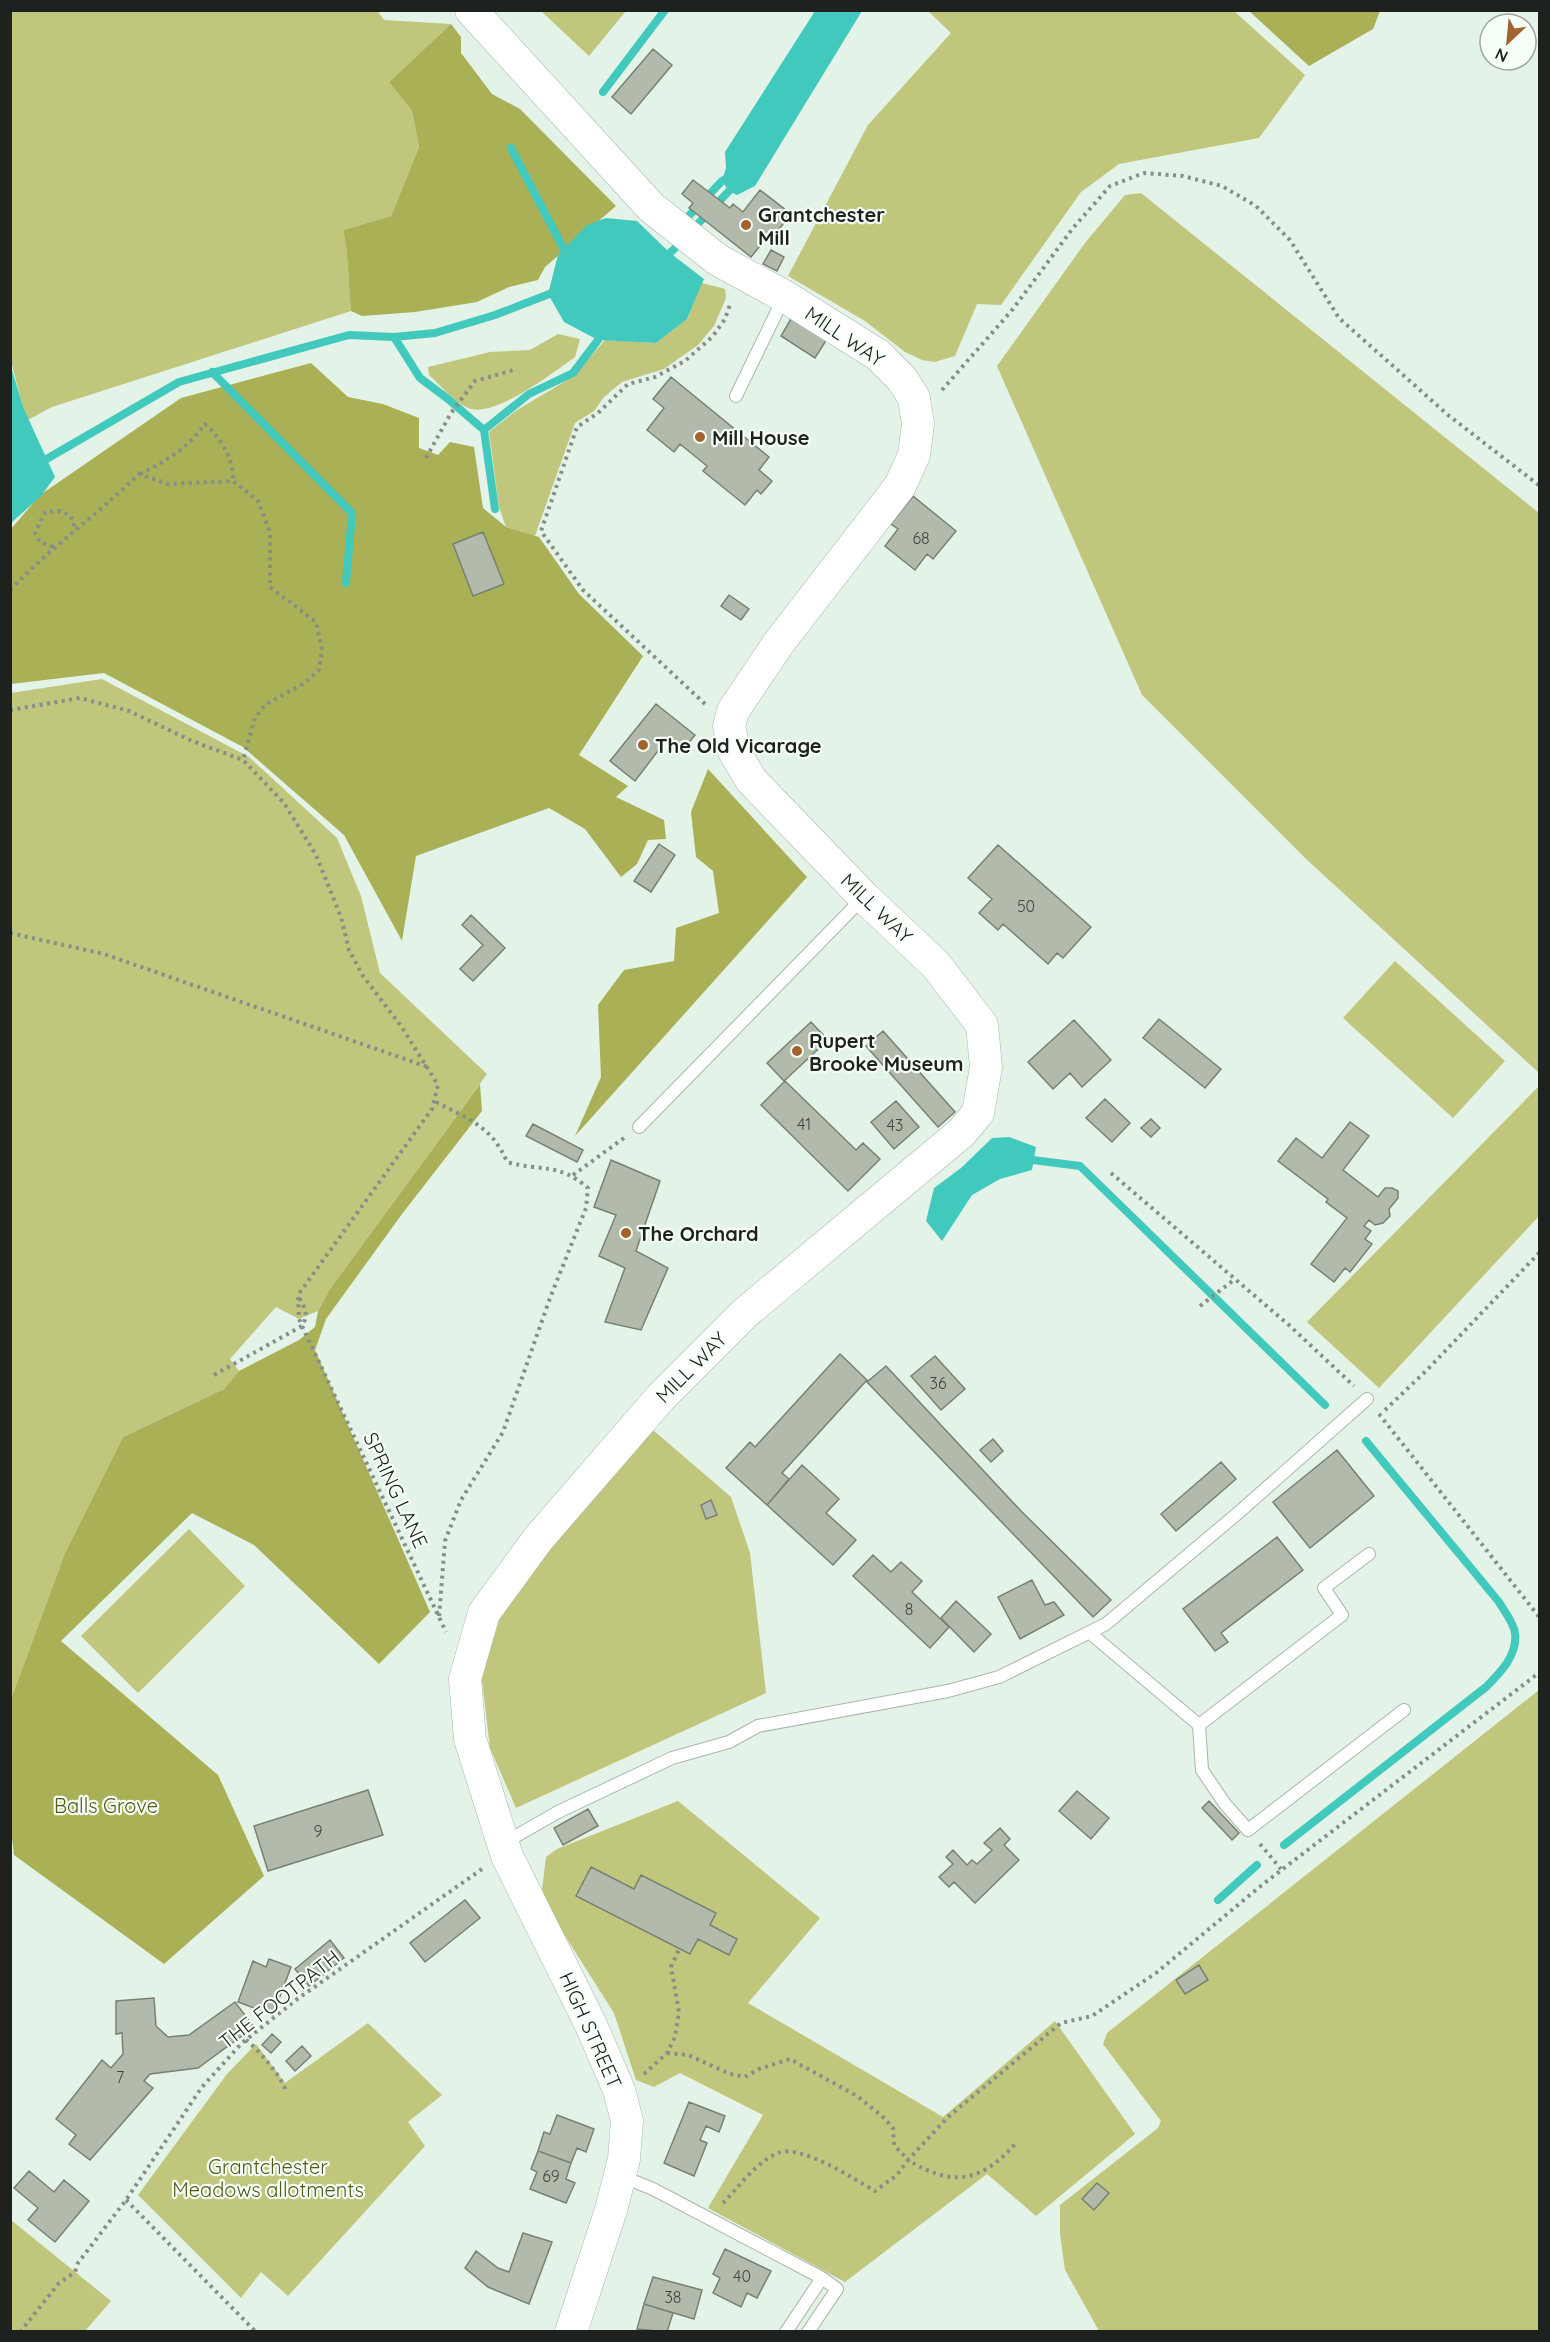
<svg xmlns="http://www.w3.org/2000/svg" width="1550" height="2342" font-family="Quicksand,sans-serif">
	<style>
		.green { fill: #c0c67c }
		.forest { fill: #a9b055 }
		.water { fill: #41c9be }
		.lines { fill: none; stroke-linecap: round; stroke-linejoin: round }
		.stream { stroke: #41c9be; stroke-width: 8 }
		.building { fill: #b2baab; stroke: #798173; stroke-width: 1.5 }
		.service-casing { stroke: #a9b7ab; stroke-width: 14 }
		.tertiary-casing { stroke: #a9b7ab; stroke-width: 33 }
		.path { stroke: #858f87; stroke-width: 4; stroke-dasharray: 3 4.5; stroke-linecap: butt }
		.service { stroke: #fff; stroke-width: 12 }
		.tertiary { stroke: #fff; stroke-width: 32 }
		.poi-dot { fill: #a4622e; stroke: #f6fff7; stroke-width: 2 }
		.labels { text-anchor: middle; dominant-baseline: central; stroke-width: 4.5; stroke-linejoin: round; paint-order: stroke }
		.number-label { font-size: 16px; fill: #424841 }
		.poi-label { font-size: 20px; font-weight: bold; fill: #1d221e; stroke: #f6fff7; text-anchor: start }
		.street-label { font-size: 20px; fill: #1d221e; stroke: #f6fff7 }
		.park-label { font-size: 20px; fill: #555916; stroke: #f6fff7 }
	</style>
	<rect width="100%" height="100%" fill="#e4f3e7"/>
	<path class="green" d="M 377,10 L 384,20 L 451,24 L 389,82 L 412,111 L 419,147 L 391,216 L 343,230 C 349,257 348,283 351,311 L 52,407 L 26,421 L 10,356 L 10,11 Z
		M 541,11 L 626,11 L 589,56 Z
		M 928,11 L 1234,11 L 1305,75 L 1259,138 L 1119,164 L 1081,192 L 1001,305 L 977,304 L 955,356 L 935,362 L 922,360 L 905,352 L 865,321 L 788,276 L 868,125 L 951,33 Z
		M 1141,193 L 1539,513 L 1539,1073 L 1305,858 L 1142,695 L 997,366 L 1085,243 L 1125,195 Z
		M 702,283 L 725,289 L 726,298 L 714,326 L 698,345 L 664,369 L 622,382 L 604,397 L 594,411 L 575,423 L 535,536 L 506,527 L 499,507 L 489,432 L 517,410 L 574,376 L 605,340 L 656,343 L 687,319 Z
		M 558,334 L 580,339 L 575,357 C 554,372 494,419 468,408 C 454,402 440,385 429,375 L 428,367 L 490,352 L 530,350 Z
		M 102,679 L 249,757 L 337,838 L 361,896 L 380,973 L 487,1074 L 330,1289 L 318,1311 L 299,1319 L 276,1307 L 230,1359 L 239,1371 L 224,1389 L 123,1437 L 65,1553 L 11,1699 L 11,693 Z
		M 1395,961 L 1505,1061 L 1453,1118 L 1343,1018 Z
		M 1539,1086 L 1539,1216 L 1379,1388 L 1307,1322 Z
		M 653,1430 L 731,1497 L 750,1553 L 766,1693 L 516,1808 L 490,1748 L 479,1655 L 504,1600 Z
		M 189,1529 L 245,1586 L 138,1693 L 81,1636 Z
		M 1539,1690 L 1539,2331 L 1099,2331 L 1065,2270 L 1060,2234 L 1060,2205 L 1158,2128 L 1161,2121 L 1103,2044 L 1107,2033 Z
		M 678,1801 L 820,1918 L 748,2003 L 943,2117 L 1055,2021 L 1135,2134 L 1036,2216 L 987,2174 L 845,2282 L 708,2208 L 763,2115 L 680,2073 L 654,2087 L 636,2080 L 614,2013 L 541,1898 L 546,1857 L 557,1849 Z
		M 368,2023 L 442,2095 L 408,2122 L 425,2146 L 288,2296 L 261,2272 L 241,2298 L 138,2195 L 227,2074 L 256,2044 L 285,2083 Z
		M 11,2220 L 111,2301 L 85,2331 L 11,2331 Z"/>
	<path class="forest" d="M 1249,11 L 1380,11 L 1373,29 L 1309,66 Z
		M 451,24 L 461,37 L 461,53 L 492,94 L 520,109 L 616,206 L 545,267 L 538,280 L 509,287 L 477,302 L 415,312 L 362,316 L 351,311 C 348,283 349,257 343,230 L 391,216 L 419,147 L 412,111 L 389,82 Z
		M 311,363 L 348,397 L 383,404 L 419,418 L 419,448 L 438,455 L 450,442 L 474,447 L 483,508 L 506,527 L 539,537 L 579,594 L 643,656 L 579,755 L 628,786 L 616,797 L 664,820 L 666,839 L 648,840 L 637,864 L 621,877 L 585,829 L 549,808 L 416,856 L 402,941 L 344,835 L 243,747 L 104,673 L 11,684 L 11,529 L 40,495 L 181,398 Z
		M 708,769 L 807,877 L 575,1136 L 601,1077 L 598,1005 L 624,970 L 674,961 L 676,928 L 719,913 L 713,871 L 696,857 L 691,812 Z
		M 480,1084 L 482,1111 L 402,1214 L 326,1319 L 315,1350 L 430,1612 L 379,1664 L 254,1545 L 192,1513 L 61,1641 L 218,1775 L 264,1876 L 164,1964 L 14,1855 L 10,1821 L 11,1699 L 65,1553 L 123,1437 L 224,1389 L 239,1371 L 299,1340 L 315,1327 L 318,1311 L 330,1289 Z"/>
	<path class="water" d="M 815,11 L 862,11 L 755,186 L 737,195 L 729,191 L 722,181 L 726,168 L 725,152 Z
		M 606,218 L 637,221 L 670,253 L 704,279 L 687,319 L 656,343 L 598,340 L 564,322 L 548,294 L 558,255 L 587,225 Z
		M 10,363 L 23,407 L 55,477 L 41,496 L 11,523 Z
		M 1009,1137 L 1036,1147 L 1032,1170 L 1000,1179 L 972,1195 L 942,1241 L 926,1221 L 934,1188 L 961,1168 L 992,1138 Z"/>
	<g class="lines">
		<path class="stream" d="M 603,92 L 665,10
			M 511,148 L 569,259
			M 682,223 L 722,181 L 731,176
			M 692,230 L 729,191 L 734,181
			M 660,256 L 670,253 L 683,240
			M 394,337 L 420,378 L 448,399 L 484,430 L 495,509
			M 212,372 L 352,513 L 346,583
			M 484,430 L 529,394 L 573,373 L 598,340
			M 38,464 L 179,382 L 349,335 L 394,337 L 435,333 L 495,315 L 557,291
			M 1025,1159 L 1080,1166 L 1325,1405
			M 1284,1845 L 1486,1687 C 1500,1673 1518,1655 1515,1633 C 1514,1623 1504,1611 1499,1602 L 1366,1441
			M 1218,1900 L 1257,1865"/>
	</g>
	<path class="building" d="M 653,49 L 672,65 L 631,114 L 612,97 Z
		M 693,180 L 730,208 L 733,204 L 743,212 L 760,190 L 791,214 L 772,238 L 769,235 L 751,257 L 689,208 L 693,203 L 682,194 Z
		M 771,250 L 784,257 L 777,271 L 763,264 Z
		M 792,317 L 827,339 L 815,358 L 781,336 Z
		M 671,377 L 769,457 L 759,470 L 772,481 L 761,494 L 757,490 L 745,505 L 703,471 L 707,466 L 680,444 L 674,452 L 647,430 L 664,408 L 653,399 Z
		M 913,496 L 956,531 L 933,559 L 927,554 L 915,570 L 885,546 L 898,529 L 891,524 Z
		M 483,532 L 504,584 L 473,596 L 453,544 Z
		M 729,595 L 749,609 L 741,620 L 721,606 Z
		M 656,704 L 695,735 L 682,751 L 667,739 L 635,781 L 610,761 Z
		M 659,844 L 675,855 L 651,892 L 634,881 Z
		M 998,845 L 1091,927 L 1063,958 L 1057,953 L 1048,964 L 1003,924 L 998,930 L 979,913 L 992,899 L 968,878 Z
		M 471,915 L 505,948 L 473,981 L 460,969 L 483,945 L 462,925 Z
		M 1159,1019 L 1221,1069 L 1205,1088 L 1143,1038 Z
		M 1074,1020 L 1111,1060 L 1082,1087 L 1070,1073 L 1053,1089 L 1028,1062 Z
		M 811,1022 L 828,1040 L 784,1081 L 767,1063 Z
		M 883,1031 L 955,1112 L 938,1127 L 866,1046 Z
		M 785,1081 L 856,1150 L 863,1143 L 880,1159 L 848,1191 L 761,1105 Z
		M 1105,1099 L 1130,1123 L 1112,1142 L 1086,1118 Z
		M 896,1101 L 919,1127 L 894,1149 L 871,1122 Z
		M 1151,1119 L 1160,1128 L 1151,1137 L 1141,1128 Z
		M 1350,1122 L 1369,1136 L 1343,1170 L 1378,1197 L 1385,1188 L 1392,1188 L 1398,1191 L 1398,1198 L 1389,1209 L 1390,1216 L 1383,1223 L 1375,1225 L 1369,1220 L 1364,1226 L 1371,1231 L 1365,1239 L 1372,1244 L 1350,1272 L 1345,1268 L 1334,1282 L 1311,1264 L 1347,1218 L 1326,1202 L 1328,1199 L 1278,1161 L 1296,1138 L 1322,1158 Z
		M 533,1124 L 583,1150 L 577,1162 L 526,1136 Z
		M 611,1160 L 660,1181 L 636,1251 L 668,1268 L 641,1330 L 605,1322 L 625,1268 L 599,1256 L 616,1215 L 594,1207 Z
		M 840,1354 L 867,1380 L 782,1473 L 789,1479 L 767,1505 L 726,1468 L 750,1442 L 755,1447 Z
		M 935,1356 L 965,1389 L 941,1410 L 911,1376 Z
		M 886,1366 L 1021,1511 L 1111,1600 L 1093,1617 L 867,1382 Z
		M 993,1439 L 1003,1451 L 991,1462 L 980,1450 Z
		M 1337,1450 L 1374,1496 L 1310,1548 L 1273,1502 Z
		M 1221,1462 L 1236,1479 L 1176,1531 L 1161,1514 Z
		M 802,1465 L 839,1499 L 826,1513 L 856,1540 L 833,1565 L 767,1505 Z
		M 711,1500 L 717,1515 L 706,1519 L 701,1505 Z
		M 1277,1537 L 1303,1570 L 1221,1633 L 1228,1642 L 1215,1651 L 1183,1609 Z
		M 873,1555 L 891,1572 L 901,1562 L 922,1581 L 912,1592 L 949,1627 L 930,1648 L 853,1576 Z
		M 1032,1580 L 1045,1605 L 1054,1602 L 1064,1615 L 1020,1639 L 998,1597 Z
		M 956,1601 L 991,1634 L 974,1652 L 941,1618 Z
		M 368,1790 L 383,1835 L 268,1871 L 254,1826 Z
		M 1077,1791 L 1109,1818 L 1091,1839 L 1059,1811 Z
		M 1209,1801 L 1239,1833 L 1232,1840 L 1202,1808 Z
		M 588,1809 L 598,1826 L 563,1845 L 554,1828 Z
		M 1000,1828 L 1010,1839 L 1004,1845 L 1019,1860 L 975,1903 L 954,1882 L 949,1887 L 939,1877 L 953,1864 L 946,1857 L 953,1850 L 967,1865 L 972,1860 L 977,1864 L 992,1850 L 984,1843 Z
		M 591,1867 L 634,1889 L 641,1875 L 716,1913 L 710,1925 L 737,1939 L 729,1955 L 698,1939 L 690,1954 L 576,1896 Z
		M 465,1900 L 480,1918 L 425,1962 L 410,1943 Z
		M 330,1940 L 344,1958 L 309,1986 L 295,1969 Z
		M 269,1959 L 291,1967 L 273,2015 L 238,2002 L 253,1961 L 266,1967 Z
		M 1199,1965 L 1208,1980 L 1185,1994 L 1176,1980 Z
		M 154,1998 L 156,2026 L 168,2037 L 189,2035 L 235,2002 L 254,2027 L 198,2068 L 150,2074 L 144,2081 L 153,2088 L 90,2160 L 69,2144 L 76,2135 L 56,2119 L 102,2060 L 111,2068 L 123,2054 L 122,2033 L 116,2034 L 116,2001 Z
		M 272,2034 L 281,2042 L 271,2053 L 262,2045 Z
		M 302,2046 L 311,2056 L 295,2071 L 286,2061 Z
		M 689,2102 L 725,2116 L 719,2132 L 706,2126 L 700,2140 L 707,2143 L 694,2176 L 664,2163 Z
		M 557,2115 L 594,2129 L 586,2152 L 577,2148 L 571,2163 L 538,2151 L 544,2132 L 550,2134 Z
		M 538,2151 L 571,2163 L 566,2179 L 575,2183 L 566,2203 L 530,2189 L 537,2172 L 531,2169 Z
		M 29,2171 L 54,2192 L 64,2180 L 89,2201 L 55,2242 L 28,2220 L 38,2208 L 14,2188 Z
		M 1097,2183 L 1109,2193 L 1094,2210 L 1082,2199 Z
		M 523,2233 L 552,2242 L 529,2304 L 488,2287 L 465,2268 L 476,2251 L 498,2268 L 509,2272 Z
		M 725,2249 L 771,2271 L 757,2298 L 747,2293 L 741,2307 L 713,2293 L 720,2278 L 713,2274 Z
		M 653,2277 L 702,2290 L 694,2319 L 644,2304 Z
		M 644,2304 L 673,2313 L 667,2332 L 637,2329 Z"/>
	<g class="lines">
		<g class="service-casing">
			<path id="service" d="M 736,396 L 784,297
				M 639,1127 L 863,898
				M 1090,1633 L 1199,1725 L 1342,1615 L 1324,1588 L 1369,1554
				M 1199,1725 L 1202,1770 L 1225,1804 L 1248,1830 L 1404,1710
				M 504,1843 L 558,1812 L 672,1758 L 729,1742 L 758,1726 L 948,1691 L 999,1677 L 1106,1624 L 1238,1513 L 1367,1399
				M 621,2176 L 653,2189 L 822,2278 L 786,2332
				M 808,2332 L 837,2289 L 822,2278"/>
		</g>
		<g class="tertiary-casing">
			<path id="tertiary" d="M 471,10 L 651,207 L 718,260 L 784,296 L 878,355 L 902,379 L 914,398 L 918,424 L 914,455 L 900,486 L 778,644 L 733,711 L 729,726 L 734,751 L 751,780 L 864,897 L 936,965 L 982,1025 L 986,1067 L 978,1113 L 961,1133 L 745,1313 L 661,1397 L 538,1539 L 484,1613 L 465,1679 L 470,1739 L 507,1856 L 591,2025 L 619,2090 L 627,2121 L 624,2159 L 611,2210 L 571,2332"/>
		</g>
		<path class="path" d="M 942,390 L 1013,309 L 1073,228 L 1110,186 L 1144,173 L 1183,176 L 1222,186 L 1256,206 L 1290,240 L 1339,318 L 1448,415 L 1540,486
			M 426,458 L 451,413 L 475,381 L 517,369
			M 140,474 C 166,461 188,448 205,424 C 221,439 234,459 233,481
			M 53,547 L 40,542 L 35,533 L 45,512 L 59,511 L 70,515 L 74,523 L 73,531
			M 10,590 C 50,548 97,515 139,474 L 168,484 L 233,481 L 258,501 L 270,532 L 270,587 L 316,622 L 322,649 L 319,670 L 306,682 L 265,705 L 255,718 L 243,760
			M 705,704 L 583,590 L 541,531 L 577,427 L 598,413 L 628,384 L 655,377 L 685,361 L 713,336 L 725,319 L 731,302
			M 10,710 L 80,698 L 129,711 L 192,741 L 243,760 L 284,803 L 316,855 L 341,917 L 349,950 L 363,976 L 401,1026 L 438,1085 L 432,1109 L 298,1295 L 299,1319 L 302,1326 L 446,1632
			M 10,933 L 104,954 L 428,1067
			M 436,1102 C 468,1119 492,1126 507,1162 C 542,1172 558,1162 588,1188 L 586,1208 L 550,1298 L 503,1432 L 461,1500 L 445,1541 L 439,1618
			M 1111,1173 L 1290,1326 L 1354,1386
			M 573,1175 L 624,1138
			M 1200,1306 L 1235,1279
			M 214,1375 L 302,1326 C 309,1314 305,1308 298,1296
			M 1385,1410 L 1426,1371 L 1540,1252
			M 1379,1414 L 1540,1618
			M 1260,1844 L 1281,1869
			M 246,2040 C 256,2047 286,2081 286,2093
			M 667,2053 L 688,2055 L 730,2074 L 745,2077 L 759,2069 L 790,2059 L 857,2096 L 882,2116 L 893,2128 L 894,2145 L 908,2160 L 948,2117 L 1061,2023 L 1092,2016 L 1156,1973 L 1262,1885 L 1540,1672
			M 644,2074 L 667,2053 L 675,2037 L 679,2012 L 671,1967 L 679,1949
			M 126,2200 L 256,2332
			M 723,2203 C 738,2188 757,2161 778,2153 C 801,2144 854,2179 875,2191 L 897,2175 L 908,2160 C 952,2187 981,2183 1016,2143
			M 20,2332 L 59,2283 L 75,2272 L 78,2263 L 126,2200 L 202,2087 L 242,2043 L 296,2000 L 482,1869"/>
		<use href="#service" class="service"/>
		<use href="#tertiary" class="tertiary"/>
	</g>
	<g class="poi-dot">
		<circle cx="746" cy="225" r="6"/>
		<circle cx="700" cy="437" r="6"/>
		<circle cx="643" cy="745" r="6"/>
		<circle cx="797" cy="1051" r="6"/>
		<circle cx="626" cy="1233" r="6"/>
	</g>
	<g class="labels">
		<g class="number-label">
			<text x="921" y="538">68</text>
			<text x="1026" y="906">50</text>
			<text x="804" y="1124">41</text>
			<text x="895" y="1125">43</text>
			<text x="938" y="1383">36</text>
			<text x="909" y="1609">8</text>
			<text x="318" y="1831">9</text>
			<text x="120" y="2077">7</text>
			<text x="551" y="2176">69</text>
			<text x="742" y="2276">40</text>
			<text x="673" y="2297">38</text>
		</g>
		<g class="poi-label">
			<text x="758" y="214">Grantchester<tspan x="758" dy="23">Mill</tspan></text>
			<text x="712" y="437">Mill House</text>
			<text x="655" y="745">The Old Vicarage</text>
			<text x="809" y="1040">Rupert<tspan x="809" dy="23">Brooke Museum</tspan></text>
			<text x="638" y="1233">The Orchard</text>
		</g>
		<g class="street-label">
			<text transform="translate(845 336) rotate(34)">MILL WAY</text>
			<text transform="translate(877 908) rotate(44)">MILL WAY</text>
			<text transform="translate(691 1367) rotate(-45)">MILL WAY</text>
			<text transform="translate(396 1490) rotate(65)">SPRING LANE</text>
			<text transform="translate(279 1999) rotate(-38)">THE FOOTPATH</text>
			<text transform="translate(591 2030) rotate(66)">HIGH STREET</text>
		</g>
		<g class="park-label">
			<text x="106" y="1805">Balls Grove</text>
			<text x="268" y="2166">Grantchester<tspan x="268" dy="23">Meadows allotments</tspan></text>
		</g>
	</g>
	<rect width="1550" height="2342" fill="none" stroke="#1d221e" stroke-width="24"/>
	<g transform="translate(1508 42) rotate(206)"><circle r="28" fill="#f6fff7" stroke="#9fa7a0" stroke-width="1.5"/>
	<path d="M0-4.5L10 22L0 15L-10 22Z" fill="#a4622e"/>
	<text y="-9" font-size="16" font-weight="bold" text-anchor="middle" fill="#1d221e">N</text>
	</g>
</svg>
